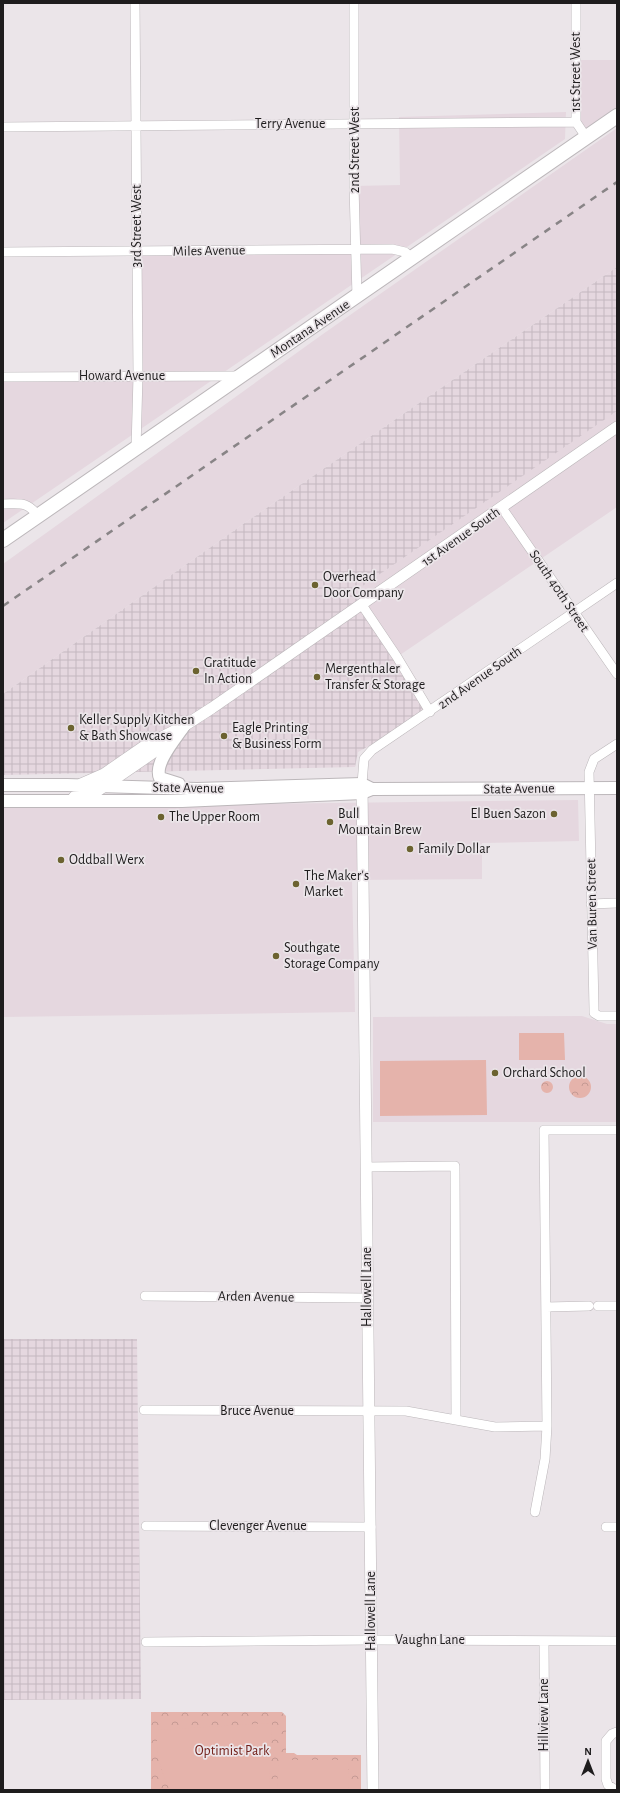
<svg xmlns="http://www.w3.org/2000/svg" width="620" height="1793" font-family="'Alegreya Sans',sans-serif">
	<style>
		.built { fill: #e5d7df }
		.industrial { fill: url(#industrial-grid) }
		.park { fill: url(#park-crowns) }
		.pitch { fill: #e5b3ab }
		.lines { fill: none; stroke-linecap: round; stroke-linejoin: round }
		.minor-casing { stroke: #bcb7ba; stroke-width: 10 }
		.tertiary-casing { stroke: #bcb7ba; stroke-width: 12 }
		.secondary-casing { stroke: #bcb7ba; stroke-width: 14 }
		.primary-casing { stroke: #bcb7ba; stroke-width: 16 }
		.minor { stroke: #fff; stroke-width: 9 }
		.tertiary { stroke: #fff; stroke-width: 11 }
		.secondary { stroke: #fff; stroke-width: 12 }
		.primary { stroke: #fff; stroke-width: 14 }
		.rail { stroke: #888486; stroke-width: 2.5; stroke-dasharray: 7 7; stroke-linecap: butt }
		.poi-dot { fill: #6c6330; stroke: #ebe5e9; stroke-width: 1.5 }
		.labels { text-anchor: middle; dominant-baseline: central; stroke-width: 3.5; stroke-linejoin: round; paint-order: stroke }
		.street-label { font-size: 14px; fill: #1e1c1d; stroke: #ebe5e9 }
		.poi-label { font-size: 14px; fill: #1e1c1d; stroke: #ebe5e9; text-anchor: start }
		.park-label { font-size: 14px; fill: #72201a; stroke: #ebe5e9 }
	</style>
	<defs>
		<pattern id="industrial-grid" width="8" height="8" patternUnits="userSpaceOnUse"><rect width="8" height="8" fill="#e5d7df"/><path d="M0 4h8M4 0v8" fill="none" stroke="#c4b8bf"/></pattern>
		<pattern id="park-crowns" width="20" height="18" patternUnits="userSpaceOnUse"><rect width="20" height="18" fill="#e5b3ab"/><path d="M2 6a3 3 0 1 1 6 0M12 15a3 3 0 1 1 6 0" fill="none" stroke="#c49993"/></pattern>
	</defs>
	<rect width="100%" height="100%" fill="#ebe5e9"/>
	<path class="built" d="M 576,60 L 617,60 L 617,116 L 586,137 L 576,122 Z
		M 566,112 L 565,139 L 3,523 L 3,377 L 138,376 L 137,252 L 355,249 L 354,186 L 400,185 L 399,117 Z
		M 617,128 L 617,267 L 242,525 L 3,694 L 3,564 L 323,334 Z
		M 617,410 L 617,507 L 397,657 L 354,592 Z
		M 578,800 L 579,841 L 482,843 L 482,879 L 352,880 L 355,1012 L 3,1017 L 3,807 Z
		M 582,1016 L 607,1024 L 617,1024 L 617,1122 L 373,1122 L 373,1017 Z"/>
	<path class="industrial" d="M 617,267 L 617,411 L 354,592 L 397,657 L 430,712 L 358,752 L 355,767 L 3,775 L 3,694 L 242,525 Z
		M 3,1339 L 137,1339 L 141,1699 L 3,1700 Z"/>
	<path class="park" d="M569 1087a11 11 0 1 1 22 0a11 11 0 1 1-22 0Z
		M541 1087a6 6 0 1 1 12 0a6 6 0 1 1-12 0Z
		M 151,1712 L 282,1712 L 286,1716 L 286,1753 L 294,1753 L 297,1755 L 361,1755 L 361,1790 L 151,1790 Z"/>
	<path class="pitch" d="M 519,1033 L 564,1033 L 565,1060 L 519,1060 Z
		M 486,1060 L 487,1115 L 380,1116 L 380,1061 Z
		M 272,1723 L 269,1790 L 170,1790 C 160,1769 156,1753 157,1730 Z
		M 279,1760 L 348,1760 L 349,1790 L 280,1790 L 277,1785 Z"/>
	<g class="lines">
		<g class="minor-casing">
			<path id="minor" d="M 135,3 L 138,376 L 136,449
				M 354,3 L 354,186 L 357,297
				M 576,3 L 576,122 L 586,137
				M 3,127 L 576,122
				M 3,252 L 392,249 L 405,252 L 412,258
				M 3,377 L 240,376
				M 3,504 C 20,504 27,501 38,516
				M 502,508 L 617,674
				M 362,605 L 397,657 L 430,712
				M 617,744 L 594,759 L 589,772 L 594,1009 L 594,1013 L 599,1016 L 617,1016
				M 362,784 L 364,759 L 372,750 L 617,583
				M 591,904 L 617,903
				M 366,1167 L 455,1166 L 456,1420
				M 145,1296 L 367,1298
				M 598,1306 L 617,1306
				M 546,1307 L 589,1306
				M 144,1410 L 406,1411 L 495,1427 L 547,1426
				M 535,1512 L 545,1459 L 547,1426 L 544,1130 L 617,1130
				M 146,1526 L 371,1527
				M 606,1527 L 617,1527
				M 544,1641 L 545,1790
				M 146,1642 L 371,1640 L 617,1641
				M 616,1790 L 608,1785 L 606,1779 L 606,1741 L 612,1734 L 617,1732"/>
		</g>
		<g class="tertiary-casing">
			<path id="tertiary" d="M 81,784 L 104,774 L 146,745 L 184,726 L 212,708 L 617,427
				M 362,785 L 373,1790
				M 74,797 L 86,796 L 96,792 L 157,750 L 172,737"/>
		</g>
		<g class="secondary-casing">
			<path id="secondary" d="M 179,784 L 160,778 C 153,764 176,738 184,726
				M 3,785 L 67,785 L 197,789 L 362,784 L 372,789
				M 3,801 L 182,801 L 362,793 L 372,789 L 617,788"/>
		</g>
		<g class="primary-casing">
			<path id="primary" d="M 3,540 L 617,116"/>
		</g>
		<use href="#minor" class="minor"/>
		<use href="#tertiary" class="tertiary"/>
		<use href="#secondary" class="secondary"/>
		<use href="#primary" class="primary"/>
		<path class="rail" d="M 3,606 L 617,182"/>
	</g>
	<g class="poi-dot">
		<circle cx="315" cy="585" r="4"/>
		<circle cx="196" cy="671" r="4"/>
		<circle cx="317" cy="677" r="4"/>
		<circle cx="71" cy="728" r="4"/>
		<circle cx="224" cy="736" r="4"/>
		<circle cx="554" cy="814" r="4"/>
		<circle cx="161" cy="817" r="4"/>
		<circle cx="330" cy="822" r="4"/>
		<circle cx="410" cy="849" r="4"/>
		<circle cx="61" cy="860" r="4"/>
		<circle cx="296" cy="884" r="4"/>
		<circle cx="276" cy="956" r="4"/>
		<circle cx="495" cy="1073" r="4"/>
	</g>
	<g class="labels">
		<g class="street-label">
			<text transform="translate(576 72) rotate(-90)">1st Street West</text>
			<text x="290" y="124">Terry Avenue</text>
			<text transform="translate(355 150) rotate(-90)">2nd Street West</text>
			<text transform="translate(137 226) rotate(-90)">3rd Street West</text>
			<text transform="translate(209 251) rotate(-1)">Miles Avenue</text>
			<text transform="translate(310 329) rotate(-34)">Montana Avenue</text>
			<text x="122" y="376">Howard Avenue</text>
			<text transform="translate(461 537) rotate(-35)">1st Avenue South</text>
			<text transform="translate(559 591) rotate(56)">South 40th Street</text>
			<text transform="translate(480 678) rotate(-35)">2nd Avenue South</text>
			<text transform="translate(188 788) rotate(1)">State Avenue</text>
			<text transform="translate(519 789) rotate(-1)">State Avenue</text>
			<text transform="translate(592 904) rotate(-91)">Van Buren Street</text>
			<text transform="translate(367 1287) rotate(-90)">Hallowell Lane</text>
			<text transform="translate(256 1297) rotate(1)">Arden Avenue</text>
			<text x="257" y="1411">Bruce Avenue</text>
			<text x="258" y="1526">Clevenger Avenue</text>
			<text transform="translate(371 1611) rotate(-90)">Hallowell Lane</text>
			<text x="430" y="1640">Vaughn Lane</text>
			<text transform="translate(544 1715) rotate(-90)">Hillview Lane</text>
		</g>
		<g class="poi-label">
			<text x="323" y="577">Overhead<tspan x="323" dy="16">Door Company</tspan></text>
			<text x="204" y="663">Gratitude<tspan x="204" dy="16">In Action</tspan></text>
			<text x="325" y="669">Mergenthaler<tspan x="325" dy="16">Transfer &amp; Storage</tspan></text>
			<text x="79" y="720">Keller Supply Kitchen<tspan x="79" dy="16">&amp; Bath Showcase</tspan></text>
			<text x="232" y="728">Eagle Printing<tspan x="232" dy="16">&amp; Business Form</tspan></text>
			<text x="338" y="814">Bull<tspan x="338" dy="16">Mountain Brew</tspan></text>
			<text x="546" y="814" text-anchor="end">El Buen Sazon</text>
			<text x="169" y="817">The Upper Room</text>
			<text x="418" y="849">Family Dollar</text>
			<text x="69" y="860">Oddball Werx</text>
			<text x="304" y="876">The Maker's<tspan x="304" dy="16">Market</tspan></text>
			<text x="284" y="948">Southgate<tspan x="284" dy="16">Storage Company</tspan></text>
			<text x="503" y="1073">Orchard School</text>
		</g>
		<g class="park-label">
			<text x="232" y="1751">Optimist Park</text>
		</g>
	</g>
	<rect width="620" height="1793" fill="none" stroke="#1e1c1d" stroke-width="8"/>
	<g transform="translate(588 1761)" stroke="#ebe5e9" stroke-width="3" paint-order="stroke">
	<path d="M0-3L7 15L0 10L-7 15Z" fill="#1e1c1d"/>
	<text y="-6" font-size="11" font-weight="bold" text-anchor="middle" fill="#1e1c1d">N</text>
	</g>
</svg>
